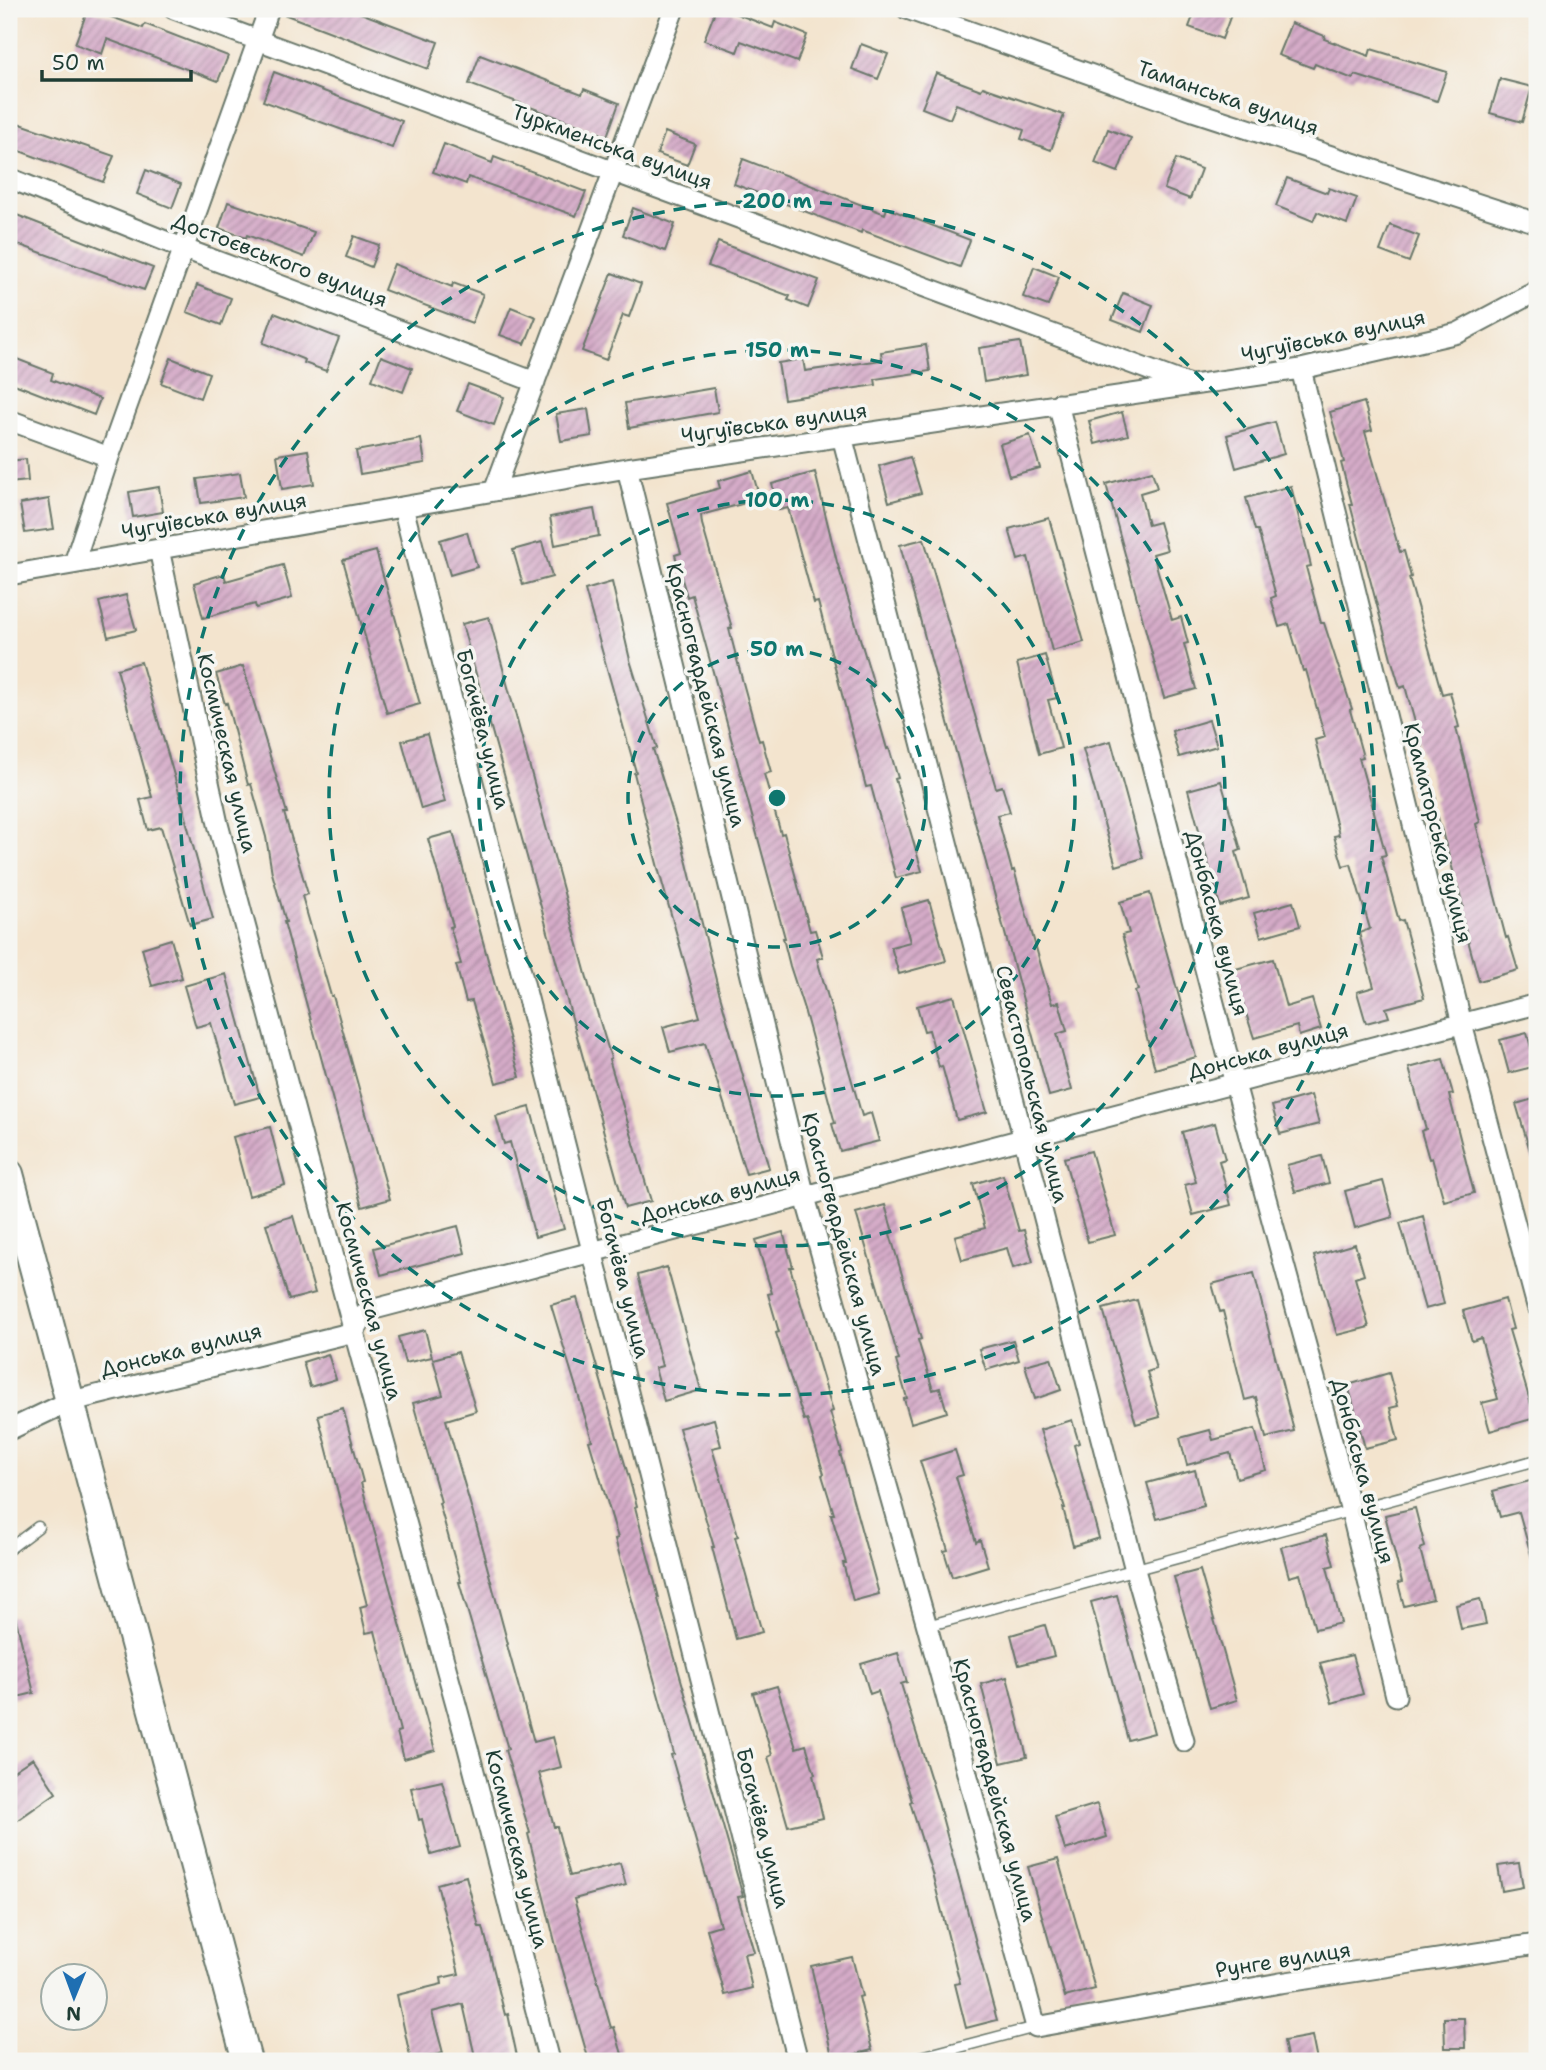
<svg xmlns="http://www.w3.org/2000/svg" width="1546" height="2070" font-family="'Shantell Sans',sans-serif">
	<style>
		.building { fill: url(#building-hatch) }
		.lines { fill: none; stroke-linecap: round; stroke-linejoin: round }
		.lane-casing { stroke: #69776a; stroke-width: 13 }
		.street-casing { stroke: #69776a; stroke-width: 23 }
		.secondary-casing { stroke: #69776a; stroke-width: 32 }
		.lane { stroke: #fff; stroke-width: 10 }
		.street { stroke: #fff; stroke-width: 19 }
		.secondary { stroke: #fff; stroke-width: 28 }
		.ring { fill: none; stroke: #0f766e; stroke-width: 3.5; stroke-dasharray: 12 9 }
		.labels { text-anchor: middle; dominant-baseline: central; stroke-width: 7; stroke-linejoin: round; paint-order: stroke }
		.street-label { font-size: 21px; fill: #1f3d34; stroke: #f6f6f2 }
		.centre { fill: #0f766e; stroke: #f6f6f2; stroke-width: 3.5 }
		.ring-label { font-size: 21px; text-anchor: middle; font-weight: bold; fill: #0f766e; stroke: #f6f6f2; stroke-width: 7; stroke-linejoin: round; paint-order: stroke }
	</style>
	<defs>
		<pattern id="building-hatch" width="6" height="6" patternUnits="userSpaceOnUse" patternTransform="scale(1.75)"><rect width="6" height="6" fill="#d5abc8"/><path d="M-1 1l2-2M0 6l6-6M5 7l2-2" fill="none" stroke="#ac8ca3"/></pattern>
	</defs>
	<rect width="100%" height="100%" fill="#f6f6f2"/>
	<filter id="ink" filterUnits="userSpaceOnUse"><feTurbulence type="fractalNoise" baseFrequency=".0143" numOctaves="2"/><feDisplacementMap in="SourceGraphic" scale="14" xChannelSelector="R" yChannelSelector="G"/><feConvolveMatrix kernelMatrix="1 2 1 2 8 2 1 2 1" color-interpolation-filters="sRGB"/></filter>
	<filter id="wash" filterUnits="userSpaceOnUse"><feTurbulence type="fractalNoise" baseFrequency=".00686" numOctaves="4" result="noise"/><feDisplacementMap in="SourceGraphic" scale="28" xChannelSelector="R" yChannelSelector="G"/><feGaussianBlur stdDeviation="1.57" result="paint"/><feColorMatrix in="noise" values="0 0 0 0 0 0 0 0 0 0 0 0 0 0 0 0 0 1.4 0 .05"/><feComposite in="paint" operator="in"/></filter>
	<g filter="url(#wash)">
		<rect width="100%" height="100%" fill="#f3e4ce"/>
		<g id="blocks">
			<path class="building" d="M 88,9 L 143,28 L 145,24 L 228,56 L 218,81 L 107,39 L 102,54 L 75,44 Z
				M 281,9 L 350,9 L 438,42 L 428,69 L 281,13 Z
				M 716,9 L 724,9 L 773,28 L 775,22 L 807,35 L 797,62 L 741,41 L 737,52 L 704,40 Z
				M 1196,9 L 1233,9 L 1222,39 L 1189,27 Z
				M 1291,23 L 1325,36 L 1324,39 L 1369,56 L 1371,49 L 1447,72 L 1437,101 L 1355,75 L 1353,79 L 1315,64 L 1313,68 L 1278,55 Z
				M 861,44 L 888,54 L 878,79 L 852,69 Z
				M 480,55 L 582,94 L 584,89 L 619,103 L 607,136 L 469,84 Z
				M 274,72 L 402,121 L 392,148 L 263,101 Z
				M 936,73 L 981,90 L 983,87 L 1064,115 L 1051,150 L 1021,139 L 1024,130 L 956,104 L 950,119 L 922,108 Z
				M 1500,79 L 1532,87 L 1522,122 L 1490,113 Z
				M 9,120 L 114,156 L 103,182 L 9,147 Z
				M 1108,129 L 1131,138 L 1118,172 L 1095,163 Z
				M 665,132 L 695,144 L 687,165 L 657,154 Z
				M 444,144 L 492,163 L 494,157 L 586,192 L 576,216 L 468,177 L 466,184 L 433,172 Z
				M 743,159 L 885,214 L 887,208 L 970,240 L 960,267 L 862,230 L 861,233 L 734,184 Z
				M 1176,159 L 1201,169 L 1190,199 L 1164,189 Z
				M 146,170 L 181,184 L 172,208 L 137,194 Z
				M 1287,178 L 1327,193 L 1329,188 L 1357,198 L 1347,224 L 1317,212 L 1313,221 L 1276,206 Z
				M 228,202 L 314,232 L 304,257 L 247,235 L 246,238 L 219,228 Z
				M 633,208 L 675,224 L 665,251 L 623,235 Z
				M 9,212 L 153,268 L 144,290 L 9,241 Z
				M 1390,225 L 1419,236 L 1409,262 L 1380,251 Z
				M 354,236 L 379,245 L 371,267 L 346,257 Z
				M 718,242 L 819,280 L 808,308 L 788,300 L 790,296 L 708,266 Z
				M 394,264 L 452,287 L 453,283 L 483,294 L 472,323 L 384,290 Z
				M 1034,267 L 1059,277 L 1048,306 L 1023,297 Z
				M 612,273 L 641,284 L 629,317 L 623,315 L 606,360 L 582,351 Z
				M 197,285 L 231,298 L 221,325 L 187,312 Z
				M 1123,293 L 1153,305 L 1143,332 L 1112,320 Z
				M 511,307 L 536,317 L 525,344 L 500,335 Z
				M 274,313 L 339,338 L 326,371 L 304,363 L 305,360 L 263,343 Z
				M 1020,342 L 1026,375 L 984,382 L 979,348 Z
				M 926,345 L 930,371 L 875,379 L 876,385 L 784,399 L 778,363 L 803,359 L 805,371 L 882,360 L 881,352 Z
				M 9,356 L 53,373 L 51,380 L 100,399 L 94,415 L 9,382 Z
				M 381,356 L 412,368 L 403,392 L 372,380 Z
				M 171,358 L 209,373 L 200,398 L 161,383 Z
				M 468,384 L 504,397 L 494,425 L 457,411 Z
				M 714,388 L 718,412 L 629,428 L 625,403 Z
				M 1364,402 L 1372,430 L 1365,432 L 1383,495 L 1400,552 L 1404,551 L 1411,577 L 1409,578 L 1442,694 L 1450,692 L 1459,727 L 1456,728 L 1480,822 L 1476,824 L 1506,938 L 1508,937 L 1518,970 L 1479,981 L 1459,907 L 1463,906 L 1433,800 L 1436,799 L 1405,686 L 1400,688 L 1391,658 L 1350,504 L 1352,504 L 1341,463 L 1344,462 L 1330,412 Z
				M 588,409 L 592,436 L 561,441 L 556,414 Z
				M 1122,412 L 1128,435 L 1095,444 L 1089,421 Z
				M 1275,422 L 1284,454 L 1236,468 L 1227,435 Z
				M 1030,435 L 1040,468 L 1009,476 L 1000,444 Z
				M 421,439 L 425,463 L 360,474 L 356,451 Z
				M 308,450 L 314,484 L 282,489 L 277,455 Z
				M 910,457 L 921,493 L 889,502 L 879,466 Z
				M 26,459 L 28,481 L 9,483 L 9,461 Z
				M 752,471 L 760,499 L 701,515 L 702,524 L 732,628 L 729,629 L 742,679 L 759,741 L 762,740 L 771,772 L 764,774 L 781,834 L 784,833 L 810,931 L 815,930 L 823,957 L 817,959 L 862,1116 L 871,1113 L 879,1141 L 840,1151 L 832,1124 L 835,1123 L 804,1009 L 790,966 L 783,938 L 785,938 L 709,657 L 692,595 L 687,597 L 675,555 L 681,553 L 667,503 L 720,488 L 718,481 Z
				M 1152,471 L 1157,488 L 1140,493 L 1148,525 L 1159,522 L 1167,550 L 1153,554 L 1172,620 L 1181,617 L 1188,643 L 1184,644 L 1196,689 L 1164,698 L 1106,484 Z
				M 815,472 L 837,562 L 874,685 L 869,686 L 887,749 L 889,748 L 898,778 L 895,779 L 922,871 L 896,878 L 871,786 L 866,787 L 818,602 L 814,603 L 788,508 L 779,510 L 772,484 Z
				M 240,473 L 244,497 L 201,503 L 197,479 Z
				M 1291,486 L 1311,566 L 1306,567 L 1321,623 L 1324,623 L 1352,709 L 1350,710 L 1363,757 L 1359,758 L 1386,855 L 1381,856 L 1399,921 L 1403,920 L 1424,998 L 1386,1008 L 1389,1017 L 1366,1023 L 1357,992 L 1374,987 L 1359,933 L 1370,929 L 1351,864 L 1343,866 L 1334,836 L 1339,835 L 1315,740 L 1325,737 L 1306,670 L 1303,671 L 1289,624 L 1279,627 L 1271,598 L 1276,596 L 1258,530 L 1255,530 L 1246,498 Z
				M 159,487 L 163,512 L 133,517 L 129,492 Z
				M 49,499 L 54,529 L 25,533 L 20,504 Z
				M 594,509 L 599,536 L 555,545 L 550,517 Z
				M 1049,518 L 1084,642 L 1052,651 L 1028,557 L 1018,560 L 1009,529 Z
				M 467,532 L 477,567 L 450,575 L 440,540 Z
				M 924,539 L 996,788 L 1002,786 L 1010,812 L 997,815 L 1012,871 L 1014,870 L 1052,1004 L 1059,1002 L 1067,1031 L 1057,1034 L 1072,1090 L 1049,1096 L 900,545 Z
				M 542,542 L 552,577 L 523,585 L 513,550 Z
				M 376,551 L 420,704 L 387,713 L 343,560 Z
				M 283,565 L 292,598 L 256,608 L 255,604 L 203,618 L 194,583 L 224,574 L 226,581 Z
				M 612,582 L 630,660 L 657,748 L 653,749 L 682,843 L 718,988 L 769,1168 L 746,1174 L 705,1043 L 670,1052 L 663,1027 L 700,1017 L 658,868 L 634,773 L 636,772 L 585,590 Z
				M 126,595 L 136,630 L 108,637 L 99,602 Z
				M 489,617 L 590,989 L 611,1058 L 609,1059 L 651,1201 L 625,1208 L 462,624 Z
				M 1045,655 L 1057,698 L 1048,700 L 1061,748 L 1039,754 L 1017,663 Z
				M 141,662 L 187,820 L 186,820 L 213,919 L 190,925 L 161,827 L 148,830 L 140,800 L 152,797 L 117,669 Z
				M 243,666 L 287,813 L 284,813 L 308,894 L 302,896 L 331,996 L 333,996 L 390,1199 L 362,1207 L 284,922 L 286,922 L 272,873 L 266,837 L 251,784 L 248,785 L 227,703 L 225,704 L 216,674 Z
				M 1209,720 L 1217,746 L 1179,757 L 1172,731 Z
				M 427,734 L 445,802 L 421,809 L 402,741 Z
				M 1111,741 L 1143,858 L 1116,866 L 1083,749 Z
				M 1221,781 L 1241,850 L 1236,852 L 1249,898 L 1220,906 L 1188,790 Z
				M 453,832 L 520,1077 L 496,1083 L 472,1001 L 466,1002 L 456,965 L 461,964 L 450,927 L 453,926 L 428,839 Z
				M 1150,893 L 1196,1057 L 1155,1069 L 1135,991 L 1138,990 L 1122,935 L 1129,933 L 1120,902 Z
				M 929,900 L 946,961 L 899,974 L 891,947 L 910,942 L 901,908 Z
				M 1293,902 L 1300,926 L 1261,937 L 1254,913 Z
				M 171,939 L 182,978 L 152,986 L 142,948 Z
				M 1273,959 L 1286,1007 L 1312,999 L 1321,1029 L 1299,1036 L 1297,1026 L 1254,1038 L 1232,970 Z
				M 226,974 L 260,1097 L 234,1104 L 211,1023 L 196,1027 L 184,986 Z
				M 954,996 L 987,1112 L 957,1120 L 942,1066 L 939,1067 L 929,1030 L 924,1031 L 917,1006 Z
				M 1527,1033 L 1536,1066 L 1509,1073 L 1500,1040 Z
				M 1443,1059 L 1453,1094 L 1449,1095 L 1474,1193 L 1444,1201 L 1432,1158 L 1429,1159 L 1421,1131 L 1426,1129 L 1409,1068 Z
				M 1311,1095 L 1319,1124 L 1280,1134 L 1272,1106 Z
				M 1537,1098 L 1537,1160 L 1533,1161 L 1516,1104 Z
				M 530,1107 L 564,1229 L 535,1237 L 510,1142 L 504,1144 L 496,1116 Z
				M 1215,1123 L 1225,1159 L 1219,1161 L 1231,1205 L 1193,1215 L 1185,1185 L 1196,1182 L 1182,1132 Z
				M 270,1127 L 285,1185 L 249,1196 L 233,1137 Z
				M 1091,1151 L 1115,1235 L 1088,1242 L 1064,1158 Z
				M 1322,1156 L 1329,1183 L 1295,1192 L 1287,1165 Z
				M 1003,1175 L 1019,1231 L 1024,1230 L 1033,1262 L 1013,1268 L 1007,1248 L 962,1260 L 955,1236 L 985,1228 L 973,1184 Z
				M 1383,1181 L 1393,1217 L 1355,1228 L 1345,1191 Z
				M 885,1205 L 893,1232 L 890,1234 L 921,1339 L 918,1340 L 933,1390 L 940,1388 L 947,1412 L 911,1423 L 904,1399 L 907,1398 L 896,1361 L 899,1360 L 856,1213 Z
				M 293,1216 L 315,1293 L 289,1300 L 266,1224 Z
				M 1423,1216 L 1444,1304 L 1425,1309 L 1400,1223 Z
				M 458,1226 L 465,1253 L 381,1275 L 374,1248 Z
				M 783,1232 L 793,1267 L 790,1267 L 833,1411 L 830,1412 L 842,1452 L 840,1453 L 879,1594 L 853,1601 L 843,1563 L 846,1563 L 831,1514 L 834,1514 L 822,1475 L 824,1474 L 807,1419 L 804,1420 L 776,1333 L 779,1332 L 768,1294 L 772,1293 L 756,1240 Z
				M 1355,1244 L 1364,1275 L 1355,1278 L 1369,1327 L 1337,1335 L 1314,1256 Z
				M 667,1267 L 701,1390 L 664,1401 L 655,1368 L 662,1366 L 638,1275 Z
				M 1254,1273 L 1294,1431 L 1266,1438 L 1256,1397 L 1245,1400 L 1223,1311 L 1220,1312 L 1212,1284 Z
				M 577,1298 L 637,1506 L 635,1507 L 659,1598 L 658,1599 L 743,1896 L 738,1897 L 754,1952 L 744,1954 L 752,1988 L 725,1995 L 707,1929 L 720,1925 L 671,1755 L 674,1754 L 664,1715 L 615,1539 L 618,1538 L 589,1441 L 592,1440 L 551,1305 Z
				M 1505,1299 L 1513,1329 L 1509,1330 L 1535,1418 L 1490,1431 L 1482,1403 L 1498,1399 L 1481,1338 L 1472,1341 L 1463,1311 Z
				M 1137,1300 L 1156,1369 L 1147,1372 L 1160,1417 L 1136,1424 L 1103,1309 Z
				M 425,1330 L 432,1357 L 405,1363 L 398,1337 Z
				M 1013,1340 L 1019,1360 L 986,1370 L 979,1349 Z
				M 458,1352 L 476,1411 L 446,1420 L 486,1559 L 485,1559 L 508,1644 L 507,1645 L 534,1742 L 553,1737 L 561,1767 L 539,1773 L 554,1827 L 557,1827 L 570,1876 L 620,1863 L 626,1885 L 574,1899 L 611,2028 L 614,2027 L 624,2061 L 589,2061 L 557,1950 L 528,1834 L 530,1833 L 505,1750 L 508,1749 L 459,1582 L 461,1582 L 439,1503 L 441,1502 L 413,1403 L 443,1395 L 433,1359 Z
				M 328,1354 L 336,1379 L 310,1387 L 303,1362 Z
				M 1051,1358 L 1061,1390 L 1035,1399 L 1025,1365 Z
				M 1389,1373 L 1398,1406 L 1390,1408 L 1398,1440 L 1365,1448 L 1348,1385 Z
				M 343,1408 L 363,1482 L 361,1483 L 435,1750 L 404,1759 L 397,1732 L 400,1731 L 375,1631 L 366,1633 L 360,1607 L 367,1605 L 318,1415 Z
				M 714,1419 L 721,1446 L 712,1448 L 738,1536 L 735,1537 L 762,1632 L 736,1639 L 712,1547 L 714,1547 L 679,1428 Z
				M 1072,1420 L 1079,1443 L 1074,1445 L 1099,1538 L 1073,1546 L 1063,1508 L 1065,1508 L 1040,1430 Z
				M 1255,1429 L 1266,1470 L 1237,1478 L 1230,1453 L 1187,1465 L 1180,1438 L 1210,1430 L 1213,1440 Z
				M 955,1450 L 963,1475 L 956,1477 L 976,1542 L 980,1540 L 988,1566 L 952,1577 L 944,1551 L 948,1550 L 920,1461 Z
				M 1195,1470 L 1204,1506 L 1157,1519 L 1147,1483 Z
				M 1537,1479 L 1537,1561 L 1533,1562 L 1519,1512 L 1500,1517 L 1493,1491 Z
				M 1415,1508 L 1425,1547 L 1420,1549 L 1433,1599 L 1404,1606 L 1398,1583 L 1402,1582 L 1385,1515 Z
				M 1326,1535 L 1334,1565 L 1327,1567 L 1341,1623 L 1315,1629 L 1300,1574 L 1289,1577 L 1281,1547 Z
				M 1200,1570 L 1237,1700 L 1210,1708 L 1174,1577 Z
				M 1117,1595 L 1154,1733 L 1128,1740 L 1091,1602 Z
				M 1480,1599 L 1486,1624 L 1461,1629 L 1456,1605 Z
				M 15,1616 L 34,1693 L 9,1699 L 9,1617 Z
				M 1045,1625 L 1054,1656 L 1019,1665 L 1011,1635 Z
				M 898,1653 L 907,1682 L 901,1684 L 938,1802 L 997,2020 L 966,2028 L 955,1984 L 960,1983 L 932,1873 L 910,1802 L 912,1801 L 878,1691 L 870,1694 L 861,1664 Z
				M 1352,1655 L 1363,1694 L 1332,1703 L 1320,1663 Z
				M 1007,1677 L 1027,1757 L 1001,1763 L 981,1684 Z
				M 777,1686 L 796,1748 L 806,1745 L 815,1774 L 813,1775 L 823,1818 L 788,1826 L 768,1757 L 772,1755 L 753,1693 Z
				M 33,1758 L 56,1793 L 9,1826 L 9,1774 Z
				M 442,1781 L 460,1847 L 431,1855 L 422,1819 L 419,1820 L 411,1788 Z
				M 1097,1804 L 1107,1837 L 1065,1850 L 1055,1817 Z
				M 1058,1859 L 1095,1989 L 1065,1997 L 1028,1867 Z
				M 1519,1863 L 1523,1887 L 1502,1891 L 1498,1866 Z
				M 466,1876 L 479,1927 L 483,1927 L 505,2015 L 508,2014 L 518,2061 L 476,2061 L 463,2004 L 432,2012 L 443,2053 L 411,2061 L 397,1995 L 442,1984 L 441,1978 L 459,1974 L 437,1884 Z
				M 852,1957 L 862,1996 L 859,1997 L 872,2050 L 833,2060 L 811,1966 Z
				M 1444,2018 L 1464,2018 L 1465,2048 L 1445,2048 Z
				M 1312,2036 L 1317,2061 L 1288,2061 L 1284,2041 Z"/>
		</g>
	</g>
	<g filter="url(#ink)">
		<use href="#blocks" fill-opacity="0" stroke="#69776a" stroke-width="2"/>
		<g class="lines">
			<g class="lane-casing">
				<path id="lane" d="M 9,1549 L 38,1527
					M 927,1626 L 1537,1460
					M 906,2061 L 1036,2027"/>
			</g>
			<g class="street-casing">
				<path id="street" d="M 174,9 L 1187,384
					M 907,9 L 1193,111 L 1537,223
					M 9,178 L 185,249 L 535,382
					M 1301,369 L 1462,1024 L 1537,1306
					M 1058,404 L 1235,1084 L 1351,1511 L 1396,1696
					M 9,420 L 109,457
					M 842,436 L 1135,1570 L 1184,1741
					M 627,468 L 805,1197 L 927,1626 L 1036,2027 L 1280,1983 L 1537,1944
					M 494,491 L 674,9
					M 403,507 L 798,2061
					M 159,549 L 218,824 L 354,1332 L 468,1748 L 549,2061
					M 74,563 L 109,457 L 269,9
					M 9,575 L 627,468 L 1301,369 L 1458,333 L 1537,291
					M 9,1430 L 68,1402 L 354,1332 L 367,1311 L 1537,1004"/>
			</g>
			<g class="secondary-casing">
				<path id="secondary" d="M 9,1174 L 247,2061"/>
			</g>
			<use href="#lane" class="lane"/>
			<use href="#street" class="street"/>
			<use href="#secondary" class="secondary"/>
		</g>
	</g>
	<g class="ring">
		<circle cx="777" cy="798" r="149"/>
		<circle cx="777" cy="798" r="298"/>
		<circle cx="777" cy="798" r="448"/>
		<circle cx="777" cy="798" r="597"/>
	</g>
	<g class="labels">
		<g class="street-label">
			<text transform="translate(1228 98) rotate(19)">Таманська вулиця</text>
			<text transform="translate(612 147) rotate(20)">Туркменська вулиця</text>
			<text transform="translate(280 260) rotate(21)">Достоєвського вулиця</text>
			<text transform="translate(1333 336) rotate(-12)">Чугуївська вулиця</text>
			<text transform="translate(774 423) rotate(-8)">Чугуївська вулиця</text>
			<text transform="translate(214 516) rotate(-10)">Чугуївська вулиця</text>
			<text transform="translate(706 695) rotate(76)">Красногвардейская улица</text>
			<text transform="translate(483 729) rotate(76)">Богачёва улица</text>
			<text transform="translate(227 753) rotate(77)">Космическая улица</text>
			<text transform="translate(1438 833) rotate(76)">Краматорська вулиця</text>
			<text transform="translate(1217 923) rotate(75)">Донбаська вулиця</text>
			<text transform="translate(1268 1051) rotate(-15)">Донська вулиця</text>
			<text transform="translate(1032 1084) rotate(76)">Севастопольская улица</text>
			<text transform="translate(720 1195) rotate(-15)">Донська вулиця</text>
			<text transform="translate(844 1244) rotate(75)">Красногвардейская улица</text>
			<text transform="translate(623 1278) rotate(76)">Богачёва улица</text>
			<text transform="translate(369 1301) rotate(75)">Космическая улица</text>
			<text transform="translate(181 1350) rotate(-14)">Донська вулиця</text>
			<text transform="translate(1363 1471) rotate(75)">Донбаська вулиця</text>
			<text transform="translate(995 1790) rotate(75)">Красногвардейская улица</text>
			<text transform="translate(763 1828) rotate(76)">Богачёва улица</text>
			<text transform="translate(517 1849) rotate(76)">Космическая улица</text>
			<text transform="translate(1283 1960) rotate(-9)">Рунге вулиця</text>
		</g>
	</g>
	<circle cx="777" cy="798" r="10" class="centre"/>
	<g class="ring-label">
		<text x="777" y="208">200 m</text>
		<text x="777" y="357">150 m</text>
		<text x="777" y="507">100 m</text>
		<text x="777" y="656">50 m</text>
	</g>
	<rect width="1546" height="2070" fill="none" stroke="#f6f6f2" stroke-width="35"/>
	<g transform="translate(74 1997) rotate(181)"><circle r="33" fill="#f6f6f2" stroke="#a0aca6" stroke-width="2"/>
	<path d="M0-5L12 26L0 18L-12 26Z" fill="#1f6fb2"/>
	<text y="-10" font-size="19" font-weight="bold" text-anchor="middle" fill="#1f3d34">N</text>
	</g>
	<path d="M42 70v10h149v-10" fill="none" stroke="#1f3d34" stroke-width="3.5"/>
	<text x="52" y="70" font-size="21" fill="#1f3d34" stroke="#f6f6f2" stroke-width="5" paint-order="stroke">50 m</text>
</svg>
